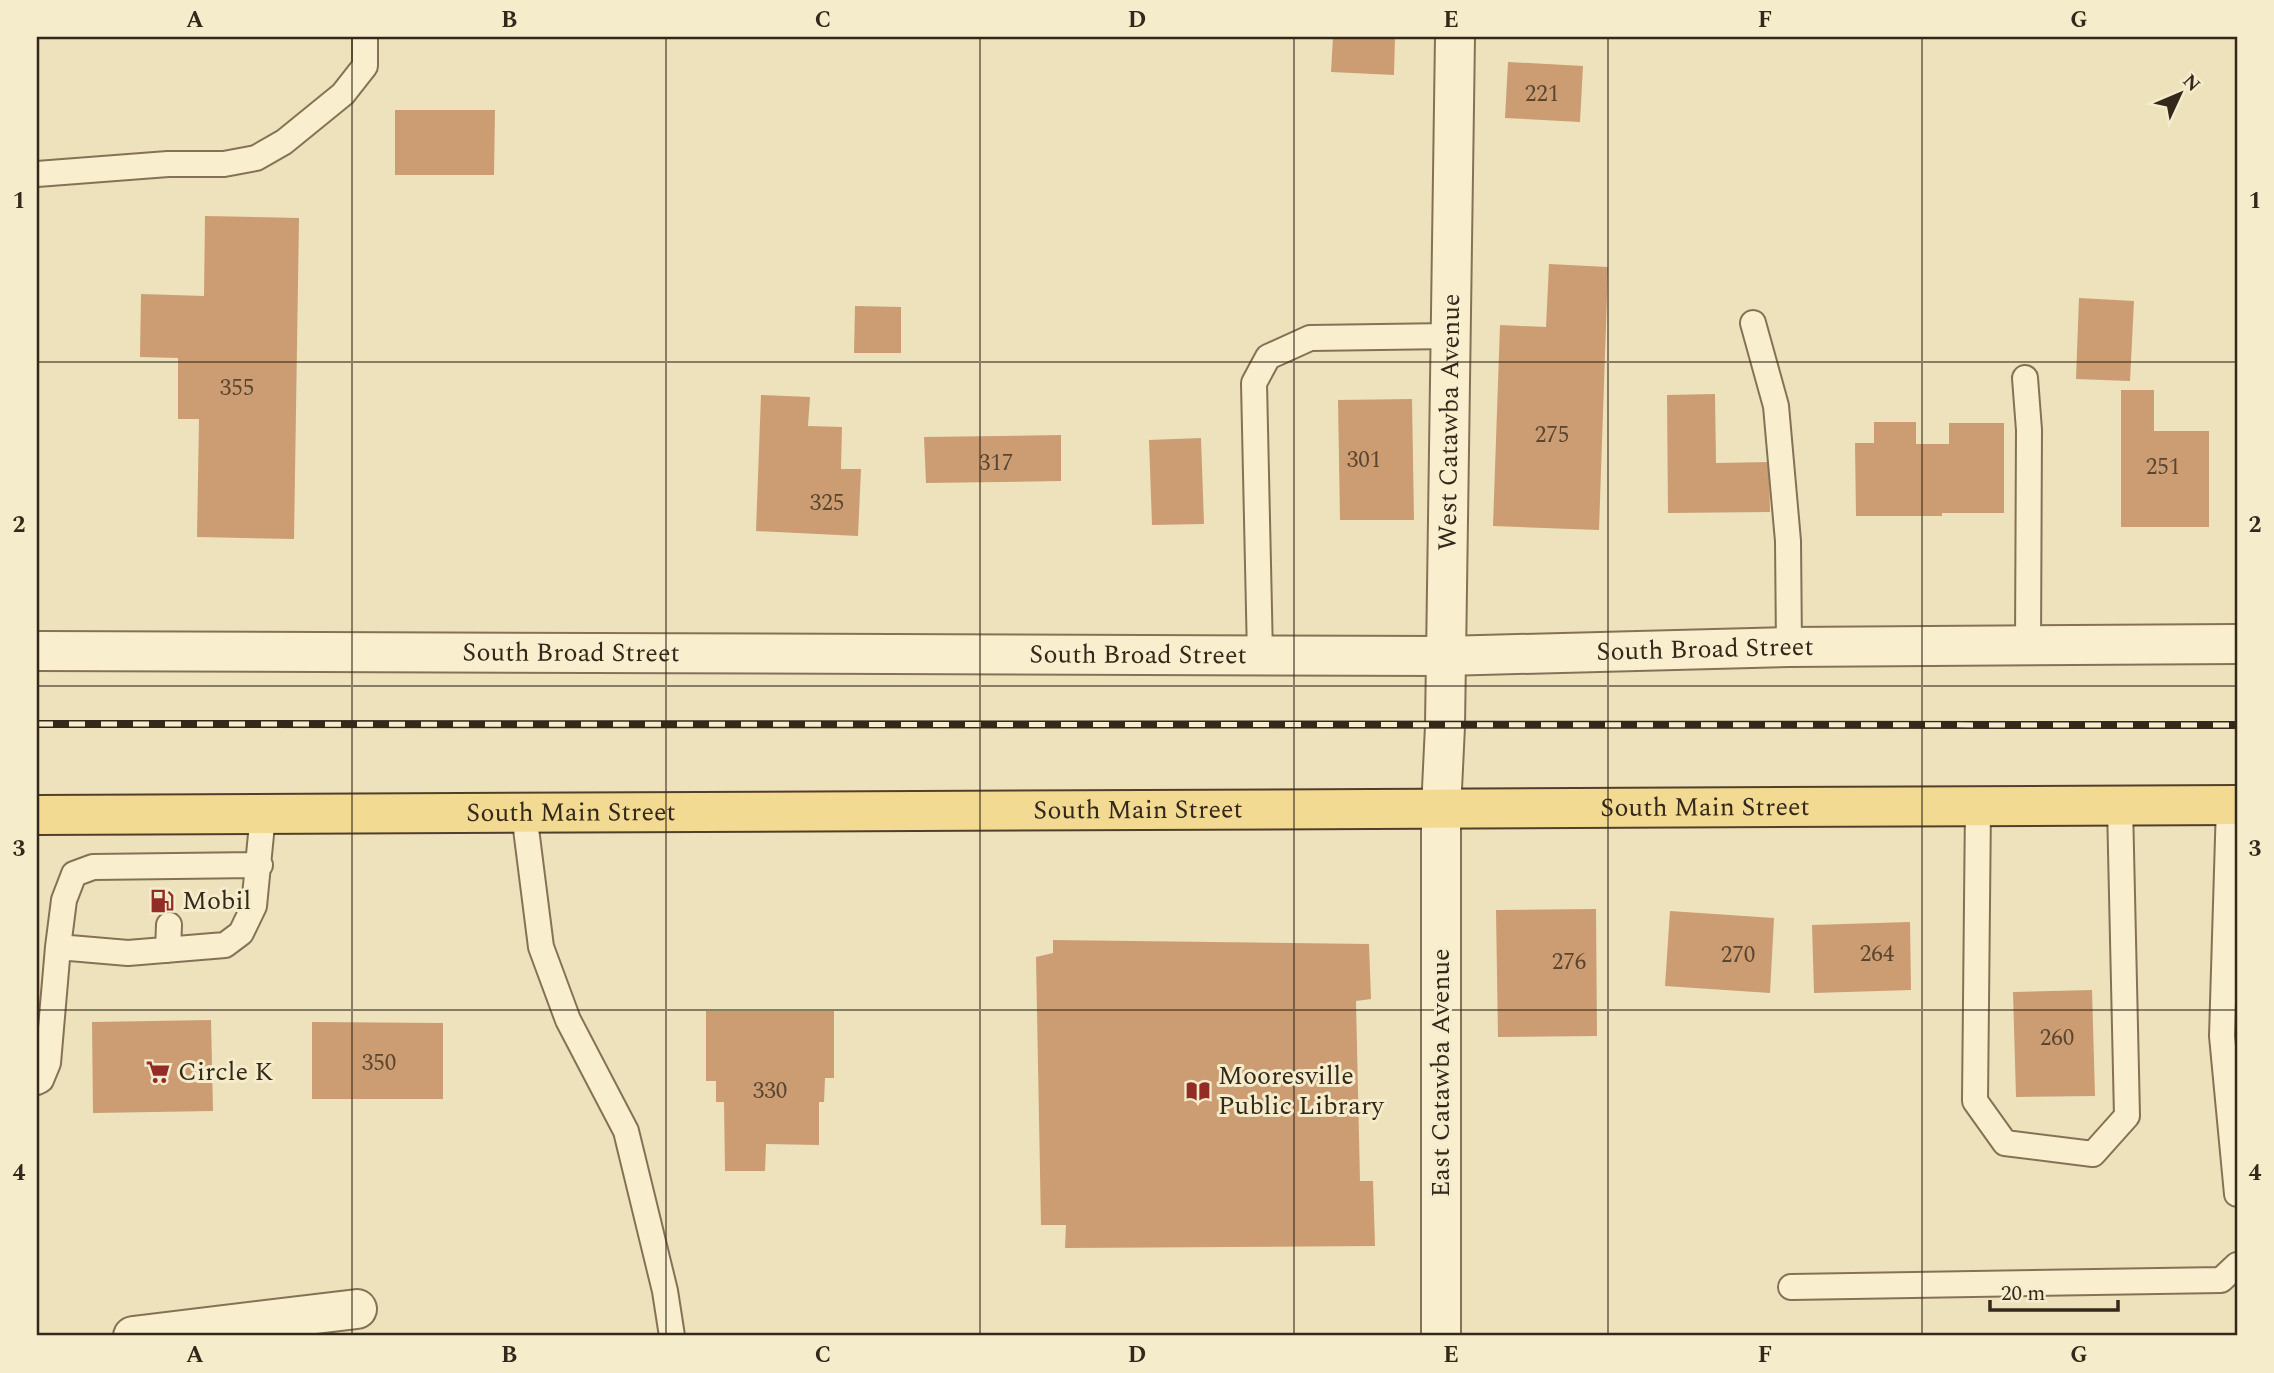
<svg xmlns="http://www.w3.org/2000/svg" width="2274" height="1373" font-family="Spectral,serif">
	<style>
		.building { fill: #cc9d72 }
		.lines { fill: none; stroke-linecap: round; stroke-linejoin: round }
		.service-casing { stroke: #857256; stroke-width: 28 }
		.minor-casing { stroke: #857256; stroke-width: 42 }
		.tertiary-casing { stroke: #857256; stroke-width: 42 }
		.primary-casing { stroke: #523f2b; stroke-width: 42 }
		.service { stroke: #f9efcf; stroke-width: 24 }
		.minor { stroke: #f9efcf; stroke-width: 38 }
		.tertiary { stroke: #f9efcf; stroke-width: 38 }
		.primary { stroke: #f2da92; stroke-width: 38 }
		.rail-casing { stroke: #34281b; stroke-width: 8 }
		.rail { stroke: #f5eccc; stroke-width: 5; stroke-dasharray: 16; stroke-linecap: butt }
		.grid { fill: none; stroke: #34281b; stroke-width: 2; stroke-opacity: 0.55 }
		.labels { text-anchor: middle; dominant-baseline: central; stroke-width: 6; stroke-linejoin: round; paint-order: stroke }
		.number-label { font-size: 23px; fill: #5a4531 }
		.street-label { font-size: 26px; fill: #34281b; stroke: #f5eccc }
		.poi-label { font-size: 26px; fill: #34281b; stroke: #f5eccc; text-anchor: start }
		.neatline { fill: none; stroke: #34281b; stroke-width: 2.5 }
		.grid-label { font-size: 23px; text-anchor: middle; font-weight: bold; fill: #34281b }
	</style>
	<rect width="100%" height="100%" fill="#ede2bc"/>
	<path class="building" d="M 1333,37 L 1395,37 L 1394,75 L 1331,72 Z
		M 1508,62 L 1583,66 L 1580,122 L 1505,118 Z
		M 395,110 L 495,110 L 494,175 L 395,175 Z
		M 205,216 L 299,218 L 294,539 L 197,537 L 199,419 L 178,419 L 178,358 L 140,357 L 141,294 L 204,296 Z
		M 1549,264 L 1608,267 L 1599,530 L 1493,526 L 1500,325 L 1546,327 Z
		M 2079,298 L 2134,301 L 2130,381 L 2076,379 Z
		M 855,306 L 901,307 L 901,353 L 854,353 Z
		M 2121,390 L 2154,390 L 2154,431 L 2209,431 L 2209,527 L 2121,527 Z
		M 1715,394 L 1716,463 L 1769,462 L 1770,512 L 1668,513 L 1667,395 Z
		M 761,395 L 810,397 L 808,426 L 842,427 L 841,469 L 861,469 L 858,536 L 756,531 Z
		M 1412,399 L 1414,520 L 1340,520 L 1338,400 Z
		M 1874,422 L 1916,422 L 1916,444 L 1949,444 L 1949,423 L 2004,423 L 2004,513 L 1942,513 L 1942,516 L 1856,516 L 1855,443 L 1874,443 Z
		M 1061,435 L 1061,481 L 926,483 L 924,437 Z
		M 1201,438 L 1204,524 L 1152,525 L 1149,440 Z
		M 1596,909 L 1597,1036 L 1498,1037 L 1496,910 Z
		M 1670,911 L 1774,918 L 1770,993 L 1665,986 Z
		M 1910,922 L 1911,990 L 1814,993 L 1812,925 Z
		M 1053,940 L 1369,944 L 1371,999 L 1356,1001 L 1360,1181 L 1373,1181 L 1375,1246 L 1065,1248 L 1066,1225 L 1041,1225 L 1036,957 L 1053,953 Z
		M 2092,990 L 2095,1096 L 2016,1097 L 2013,992 Z
		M 706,1011 L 834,1011 L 834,1078 L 825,1078 L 824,1102 L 819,1102 L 819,1145 L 766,1144 L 765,1171 L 725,1171 L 724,1102 L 716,1102 L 716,1081 L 706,1081 Z
		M 211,1020 L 213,1111 L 93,1113 L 92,1022 Z
		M 312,1022 L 443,1023 L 443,1099 L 312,1099 Z"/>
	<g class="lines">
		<g class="service-casing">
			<path id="service" d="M 37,174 L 168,164 L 224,164 L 256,158 L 284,142 L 343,94 L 365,66 L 365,40
				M 1753,323 L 1776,406 L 1788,541 L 1789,647
				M 2025,378 L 2029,430 L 2028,646
				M 1260,655 L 1254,383 L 1268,357 L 1310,338 L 1450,336
				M 2229,805 L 2222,1036 L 2237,1194
				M 1978,806 L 1975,1101 L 2005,1143 L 2093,1154 L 2127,1116 L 2120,806
				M 524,813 L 541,947 L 568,1020 L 626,1131 L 665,1291 L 672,1336
				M 58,947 L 64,900 L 74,874 L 93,867 L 260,865
				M 168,950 L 169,925
				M 37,1082 L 41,1080 L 48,1063 L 58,947 L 128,953 L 225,945 L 241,933 L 254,906 L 263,814
				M 1791,1287 L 2221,1280 L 2237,1265"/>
		</g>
		<g class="minor-casing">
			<g id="minor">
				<path d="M 133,1336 L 357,1309"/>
				<path id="s1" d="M 1441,1336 L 1441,810 L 1445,726 L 1455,37"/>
			</g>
		</g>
		<g class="tertiary-casing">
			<g id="tertiary">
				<path id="s2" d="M 37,651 L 1444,656 L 1789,647 L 2237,644"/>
			</g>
		</g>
		<g class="primary-casing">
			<g id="primary">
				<path id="s3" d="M 37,815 L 2237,805"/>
			</g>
		</g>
		<use href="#service" class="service"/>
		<use href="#minor" class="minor"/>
		<use href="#tertiary" class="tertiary"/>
		<use href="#primary" class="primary"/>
		<g class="rail-casing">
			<path id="rail" d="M 37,724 L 2237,725"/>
		</g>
		<use href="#rail" class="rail"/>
	</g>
	<path class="grid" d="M 352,37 L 352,1336M 666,37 L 666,1336M 980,37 L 980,1336M 1294,37 L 1294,1336M 1608,37 L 1608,1336M 1922,37 L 1922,1336M 37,362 L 2237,362M 37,686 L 2237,686M 37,1010 L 2237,1010"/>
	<defs>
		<g id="fuel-bare" transform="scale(1.89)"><path d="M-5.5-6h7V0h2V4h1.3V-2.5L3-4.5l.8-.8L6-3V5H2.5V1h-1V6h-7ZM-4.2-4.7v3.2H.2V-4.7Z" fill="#932c26" stroke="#f5eccc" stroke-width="2.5" paint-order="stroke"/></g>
		<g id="supermarket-bare" transform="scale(1.89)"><path d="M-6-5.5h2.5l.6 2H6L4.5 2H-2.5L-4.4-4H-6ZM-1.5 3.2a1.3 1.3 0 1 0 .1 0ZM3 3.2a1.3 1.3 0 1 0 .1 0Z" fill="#932c26" stroke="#f5eccc" stroke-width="2.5" paint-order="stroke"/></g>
		<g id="library-bare" transform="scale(1.89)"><path d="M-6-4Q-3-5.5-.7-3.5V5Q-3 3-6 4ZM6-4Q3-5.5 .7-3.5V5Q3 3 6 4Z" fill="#932c26" stroke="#f5eccc" stroke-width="2.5" paint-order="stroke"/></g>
	</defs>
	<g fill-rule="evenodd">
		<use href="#fuel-bare" x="162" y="901"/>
		<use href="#supermarket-bare" x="158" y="1072"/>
		<use href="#library-bare" x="1198" y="1091"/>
	</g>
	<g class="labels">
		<g class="number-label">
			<text x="1542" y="94">221</text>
			<text x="237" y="388">355</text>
			<text x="1552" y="435">275</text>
			<text x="1364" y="460">301</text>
			<text x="996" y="463">317</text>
			<text x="2163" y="467">251</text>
			<text x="827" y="503">325</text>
			<text x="1877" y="954">264</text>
			<text x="1738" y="955">270</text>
			<text x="1569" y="962">276</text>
			<text x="2057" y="1038">260</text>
			<text x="379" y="1063">350</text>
			<text x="770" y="1091">330</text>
		</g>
		<g class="street-label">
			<text stroke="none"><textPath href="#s1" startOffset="914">West Catawba Avenue</textPath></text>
			<text stroke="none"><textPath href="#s2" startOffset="1668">South Broad Street</textPath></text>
			<text stroke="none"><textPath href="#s2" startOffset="534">South Broad Street</textPath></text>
			<text stroke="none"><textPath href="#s2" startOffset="1101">South Broad Street</textPath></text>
			<text stroke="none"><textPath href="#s3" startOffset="1668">South Main Street</textPath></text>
			<text stroke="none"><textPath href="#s3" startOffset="1101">South Main Street</textPath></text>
			<text stroke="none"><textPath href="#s3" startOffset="534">South Main Street</textPath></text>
			<text transform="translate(1441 1073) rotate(-90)">East Catawba Avenue</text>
		</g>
		<g class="poi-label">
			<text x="182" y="901">Mobil</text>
			<text x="178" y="1072">Circle K</text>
			<text x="1218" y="1076">Mooresville<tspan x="1218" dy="30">Public Library</tspan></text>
		</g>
	</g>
	<rect width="2274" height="1373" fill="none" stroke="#f5eccc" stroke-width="77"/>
	<g transform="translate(2180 94) rotate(46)" stroke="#f5eccc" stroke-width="5" paint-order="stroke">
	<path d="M0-5L12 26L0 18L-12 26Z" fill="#34281b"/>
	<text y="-10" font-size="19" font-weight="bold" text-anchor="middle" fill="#34281b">N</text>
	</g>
	<path d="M1990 1300v10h128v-10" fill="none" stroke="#34281b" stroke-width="3.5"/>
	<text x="2001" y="1300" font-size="21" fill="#34281b" stroke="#f5eccc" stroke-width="5" paint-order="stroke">20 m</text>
	<rect x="38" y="38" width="2198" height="1296" class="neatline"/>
	<g class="grid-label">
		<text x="195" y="27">A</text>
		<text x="509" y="27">B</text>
		<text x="823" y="27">C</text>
		<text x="1137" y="27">D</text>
		<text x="1451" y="27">E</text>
		<text x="1765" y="27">F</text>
		<text x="2079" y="27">G</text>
		<text x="19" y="208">1</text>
		<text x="2255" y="208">1</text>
		<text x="19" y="532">2</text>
		<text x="2255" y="532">2</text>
		<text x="19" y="856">3</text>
		<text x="2255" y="856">3</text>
		<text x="19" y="1180">4</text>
		<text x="2255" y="1180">4</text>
		<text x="195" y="1362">A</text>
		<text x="509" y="1362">B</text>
		<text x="823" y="1362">C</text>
		<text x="1137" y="1362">D</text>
		<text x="1451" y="1362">E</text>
		<text x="1765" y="1362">F</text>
		<text x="2079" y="1362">G</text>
	</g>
</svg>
